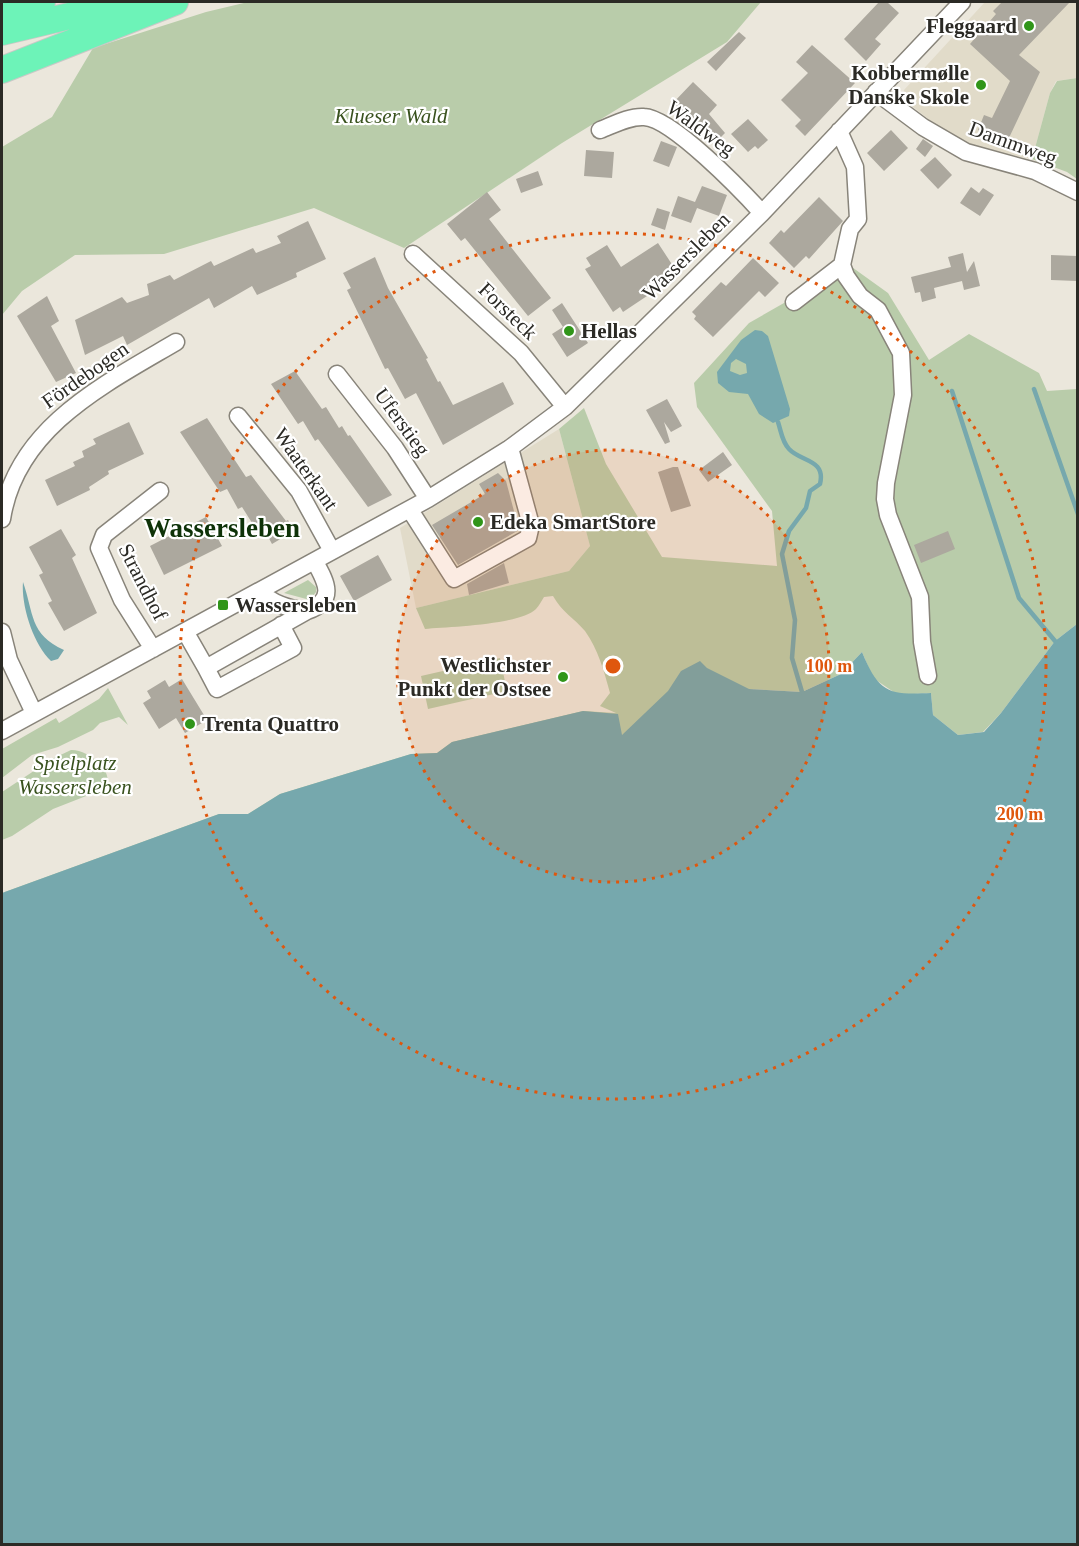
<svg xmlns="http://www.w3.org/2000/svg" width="1079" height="1546" font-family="Georgia,serif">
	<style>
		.built { fill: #e1dbc9 }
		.green { fill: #b9ccaa }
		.water { fill: #76a8ad; fill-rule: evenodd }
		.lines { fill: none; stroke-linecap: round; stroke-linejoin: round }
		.stream { stroke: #76a8ad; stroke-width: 4.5 }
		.building { fill: #aca89e }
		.minor-casing { stroke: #88847a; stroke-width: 19 }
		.highway-casing { stroke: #c8c8c6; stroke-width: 28 }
		.minor { stroke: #fff; stroke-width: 16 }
		.highway { stroke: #6df3b8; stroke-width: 26 }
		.ring { fill: none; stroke: #df570d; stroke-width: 3; stroke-dasharray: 3 6 }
		.poi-dot { fill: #309519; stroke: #fff; stroke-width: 2 }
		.labels { text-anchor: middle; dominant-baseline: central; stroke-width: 4.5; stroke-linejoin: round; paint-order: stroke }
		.poi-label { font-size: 21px; font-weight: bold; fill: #2b2a25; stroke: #fff; text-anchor: start }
		.park-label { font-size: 21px; font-style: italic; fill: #39521e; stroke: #fff }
		.street-label { font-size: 21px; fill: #2b2a25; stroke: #fff }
		.district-label { font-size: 27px; font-weight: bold; fill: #0e3208; stroke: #fff }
		.centre { fill: #df570d; stroke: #fff; stroke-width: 3 }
		.ring-label { font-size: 18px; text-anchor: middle; font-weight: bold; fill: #df570d; stroke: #fff; stroke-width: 4.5; stroke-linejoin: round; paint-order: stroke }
	</style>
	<rect width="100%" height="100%" fill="#ebe7dc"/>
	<path class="built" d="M 985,2 L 1077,2 L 1077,78 L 1056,81 L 1050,93 L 1032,159 L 975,148 L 950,136 L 903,99 L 904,90 Z
		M 559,429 L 590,546 L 569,571 L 416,608 L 400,528 Z"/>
	<path class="green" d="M 248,2 L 761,2 L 727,42 L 562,143 L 404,248 L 314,208 L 164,254 L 75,255 L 22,291 L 2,315 L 2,147 L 52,117 L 93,48 L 206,12 Z
		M 1077,78 L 1078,78 L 1077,179 L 1067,172 L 1032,159 L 1050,93 L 1057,81 Z
		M 842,260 L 888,293 L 929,360 L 969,334 L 1039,373 L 1047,391 L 1077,389 L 1077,624 L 1055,641 L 1001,713 L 983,732 L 958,735 L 933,715 L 931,693 L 898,695 L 873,678 L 862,652 L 841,674 L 802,692 L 749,689 L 631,743 L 2,893 L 219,814 L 248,814 L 280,794 L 411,754 L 437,753 L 452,742 L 583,711 L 616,713 L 600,706 L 610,693 C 604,671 598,649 585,631 C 574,618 562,612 553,596 L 544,597 C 542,600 539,606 536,609 C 520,625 448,627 425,629 L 416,608 L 569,571 L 590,546 L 559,429 L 584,408 L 606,464 L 662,557 L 777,566 L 772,511 L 697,407 L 694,383 L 749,323 L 791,299 Z
		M 308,580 L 316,587 L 316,592 L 310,600 L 284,593 Z
		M 500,658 L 507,691 L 428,709 L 421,676 Z
		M 108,688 L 128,725 L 119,717 L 100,723 L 93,730 L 58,747 L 32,755 L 2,778 L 2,749 L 56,718 L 59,723 L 99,699 Z
		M 71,750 C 87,749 118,772 104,789 L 53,809 L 12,836 L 2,840 L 2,792 L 52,759 Z"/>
	<path class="water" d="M 755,330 L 762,331 L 768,336 L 790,409 L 789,416 L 773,423 L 759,414 L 748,394 L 729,392 L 718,383 L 717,372 L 741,340 ZM 736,359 L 746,364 L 747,373 L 740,375 L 730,371 L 731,363 Z
		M 23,582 C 34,613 29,634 64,650 L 58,659 L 51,661 C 33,644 21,605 23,582 Z
		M 1077,624 L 1077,1544 L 2,1544 L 2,893 L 219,814 L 248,814 L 280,794 L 411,754 L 437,753 L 452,742 L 583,711 L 618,714 L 622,735 L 668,691 L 681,671 L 700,661 L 707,668 L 749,689 L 802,692 L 841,674 L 862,652 C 879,693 888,695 931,693 L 933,715 L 958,735 L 984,732 L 1001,713 L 1055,641 Z"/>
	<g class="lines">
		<path class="stream" d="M 1034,389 L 1078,514
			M 952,391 L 1019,598 L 1055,641
			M 778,422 C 781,431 782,442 789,449 C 801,462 826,459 820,484 L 810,491 L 806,508 L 789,531 L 782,554 L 795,620 L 792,658 L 802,692"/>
	</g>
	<path class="building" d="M 879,2 L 887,2 L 899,13 L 875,39 L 881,44 L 866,61 L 844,39 Z
		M 1002,2 L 1070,2 L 1019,55 L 1040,72 L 1008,140 L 978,130 L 984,115 L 992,118 L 1010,81 L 970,44 L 996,14 L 993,11 Z
		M 739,32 L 746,38 L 716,71 L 707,62 Z
		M 812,45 L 855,83 L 805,136 L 795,126 L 801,120 L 781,100 L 808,73 L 796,62 Z
		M 693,82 L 717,105 L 709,114 L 725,133 L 717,141 L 700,123 L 697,126 L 672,104 Z
		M 748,119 L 768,140 L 758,149 L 755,146 L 748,152 L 731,134 Z
		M 891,130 L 908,148 L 884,171 L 867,153 Z
		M 923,139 L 933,146 L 925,157 L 916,149 Z
		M 661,141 L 677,147 L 669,167 L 653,161 Z
		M 586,150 L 614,152 L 612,178 L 584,176 Z
		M 935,157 L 952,175 L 938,189 L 920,170 Z
		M 538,171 L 543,185 L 521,193 L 516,179 Z
		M 702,186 L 727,195 L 719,216 L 697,208 L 691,223 L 671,216 L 678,196 L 695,202 Z
		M 971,187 L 979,193 L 983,188 L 994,195 L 980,216 L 960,203 Z
		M 487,192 L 501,210 L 489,219 L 551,298 L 528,316 L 465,238 L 461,241 L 447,224 Z
		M 819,197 L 843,221 L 809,259 L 806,256 L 794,268 L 769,243 L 781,230 L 784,233 Z
		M 657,208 L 670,212 L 665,230 L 651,225 Z
		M 308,221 L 326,259 L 296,273 L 297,277 L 257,295 L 252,286 L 214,308 L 209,298 L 127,345 L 123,336 L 85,355 L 75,320 L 122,297 L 127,303 L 149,295 L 147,284 L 170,275 L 174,280 L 211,261 L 214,266 L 253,248 L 256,253 L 281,243 L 277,236 Z
		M 658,243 L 675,269 L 661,278 L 664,282 L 646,294 L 647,296 L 623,312 L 620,307 L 613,312 L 585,269 L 591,266 L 586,258 L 607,245 L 621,267 Z
		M 963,253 L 967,272 L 974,261 L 980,286 L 964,290 L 962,281 L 934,288 L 936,298 L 922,302 L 920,292 L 915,293 L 911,277 L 951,267 L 948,257 Z
		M 1051,255 L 1077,256 L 1077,281 L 1051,280 Z
		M 375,257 L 388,288 L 428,358 L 426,359 L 438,382 L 440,381 L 453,405 L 503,382 L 514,404 L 443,445 L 416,393 L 405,399 L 388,368 L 385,369 L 347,290 L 351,288 L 343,273 Z
		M 753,258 L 779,283 L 765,297 L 759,291 L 713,337 L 694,319 L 696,316 L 692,312 L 721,282 L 726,286 Z
		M 47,296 L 59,321 L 51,326 L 76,373 L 56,382 L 17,316 Z
		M 562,303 L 588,343 L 567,357 L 552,334 L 563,327 L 552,310 Z
		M 295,371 L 322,409 L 326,407 L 339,428 L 342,426 L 348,436 L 350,435 L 392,495 L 368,507 L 318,439 L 315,441 L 303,421 L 298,424 L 271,384 Z
		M 667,399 L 682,426 L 671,432 L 664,422 L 670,442 L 665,444 L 646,410 Z
		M 207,418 L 246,477 L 251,475 L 286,521 L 288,520 L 294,531 L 272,544 L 266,533 L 262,536 L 256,525 L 254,526 L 242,507 L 238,509 L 227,489 L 220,492 L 180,432 Z
		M 129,422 L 144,454 L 108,471 L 109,474 L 89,487 L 90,490 L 57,506 L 45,480 L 75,466 L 73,462 L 84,457 L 82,451 L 96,444 L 93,439 Z
		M 723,452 L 732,465 L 708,482 L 699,470 Z
		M 673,467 L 678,467 L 691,506 L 671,512 L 658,472 Z
		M 498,473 L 506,481 L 519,530 L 458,565 L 432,525 L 485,494 L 479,484 Z
		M 206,517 L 222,546 L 164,575 L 150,546 Z
		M 61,529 L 76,555 L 72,558 L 97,613 L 64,631 L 48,603 L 52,601 L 39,575 L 43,573 L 29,547 Z
		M 948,531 L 955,549 L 921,563 L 914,545 Z
		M 378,555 L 392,580 L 354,601 L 340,576 Z
		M 504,563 L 509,583 L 469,595 L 467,584 Z
		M 182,679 L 207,720 L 185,733 L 176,718 L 159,729 L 143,703 L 151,698 L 147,691 L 165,680 L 169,687 Z"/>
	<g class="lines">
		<g class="minor-casing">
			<path id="minor" d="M 876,92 L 923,127 L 966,152 L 1035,171 L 1078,192
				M 600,130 C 613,125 629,116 644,117 C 672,118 742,191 762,213
				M 413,254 L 521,353 L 565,407
				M 842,265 L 846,276 L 860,296 L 878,310 L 901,353 L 903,395 L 886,483 L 885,499 L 888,515 L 920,597 L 922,642 L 928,676
				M 794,302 L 842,265 L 850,229 L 858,219 L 855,167 L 839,131
				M 337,374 L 395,448 L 428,499
				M 238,416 L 299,491 L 332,551
				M 410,510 L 454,579 L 528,538 L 531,525 L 510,448
				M 2,519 C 16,428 103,385 176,342
				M 261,592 C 272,604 291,609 307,611
				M 2,632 L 9,660 L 34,713
				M 186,633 L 206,668 L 307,611 C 336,601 327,583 315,562
				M 153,649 L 122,600 L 99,548 L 104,535 L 160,491
				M 206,668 L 217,689 L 293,648 L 281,625
				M 2,731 L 428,499 L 510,448 L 565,407 L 762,213 L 962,2"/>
		</g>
		<g class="highway-casing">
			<path id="highway" d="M 2,12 L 42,2
				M 2,32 L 128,2
				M 2,70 L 175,2"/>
		</g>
		<use href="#minor" class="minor"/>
		<use href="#highway" class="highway"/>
	</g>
	<circle cx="613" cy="666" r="216" fill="#df570d" fill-opacity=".12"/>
	<g class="ring">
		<circle cx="613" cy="666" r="216"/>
		<circle cx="613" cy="666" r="433"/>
	</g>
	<g class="poi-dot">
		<circle cx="1029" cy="26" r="6"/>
		<circle cx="981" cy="85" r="6"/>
		<circle cx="569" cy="331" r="6"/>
		<circle cx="478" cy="522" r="6"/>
		<rect x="217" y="599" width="12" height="12" rx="3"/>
		<circle cx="563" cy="677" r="6"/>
		<circle cx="190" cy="724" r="6"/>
	</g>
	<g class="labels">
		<g class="poi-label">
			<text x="1017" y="26" text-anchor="end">Fleggaard</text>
			<text x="969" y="73" text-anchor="end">Kobbermølle<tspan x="969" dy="24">Danske Skole</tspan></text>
			<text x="581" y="331">Hellas</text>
			<text x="490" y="522">Edeka SmartStore</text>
			<text x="235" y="605">Wassersleben</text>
			<text x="551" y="665" text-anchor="end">Westlichster<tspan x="551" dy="24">Punkt der Ostsee</tspan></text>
			<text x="202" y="724">Trenta Quattro</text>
		</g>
		<g class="park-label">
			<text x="391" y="116">Klueser Wald</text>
			<text x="75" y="763">Spielplatz<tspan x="75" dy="24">Wassersleben</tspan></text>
		</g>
		<g class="street-label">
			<text transform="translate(701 128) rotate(36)">Waldweg</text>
			<text transform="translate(1013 143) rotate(20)">Dammweg</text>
			<text transform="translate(686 256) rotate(-45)">Wassersleben</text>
			<text transform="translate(508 311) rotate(44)">Forsteck</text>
			<text transform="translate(85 375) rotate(-35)">Fördebogen</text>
			<text transform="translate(402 422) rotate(54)">Uferstieg</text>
			<text transform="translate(306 469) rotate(55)">Waaterkant</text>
			<text transform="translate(143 582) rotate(63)">Strandhof</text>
		</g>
		<g class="district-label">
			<text x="222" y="528">Wassersleben</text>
		</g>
	</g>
	<circle cx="613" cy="666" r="9" class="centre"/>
	<g class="ring-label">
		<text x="829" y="672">100 m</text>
		<text x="1020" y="820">200 m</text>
	</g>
	<rect width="1079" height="1546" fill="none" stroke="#2b2a25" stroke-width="6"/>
</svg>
